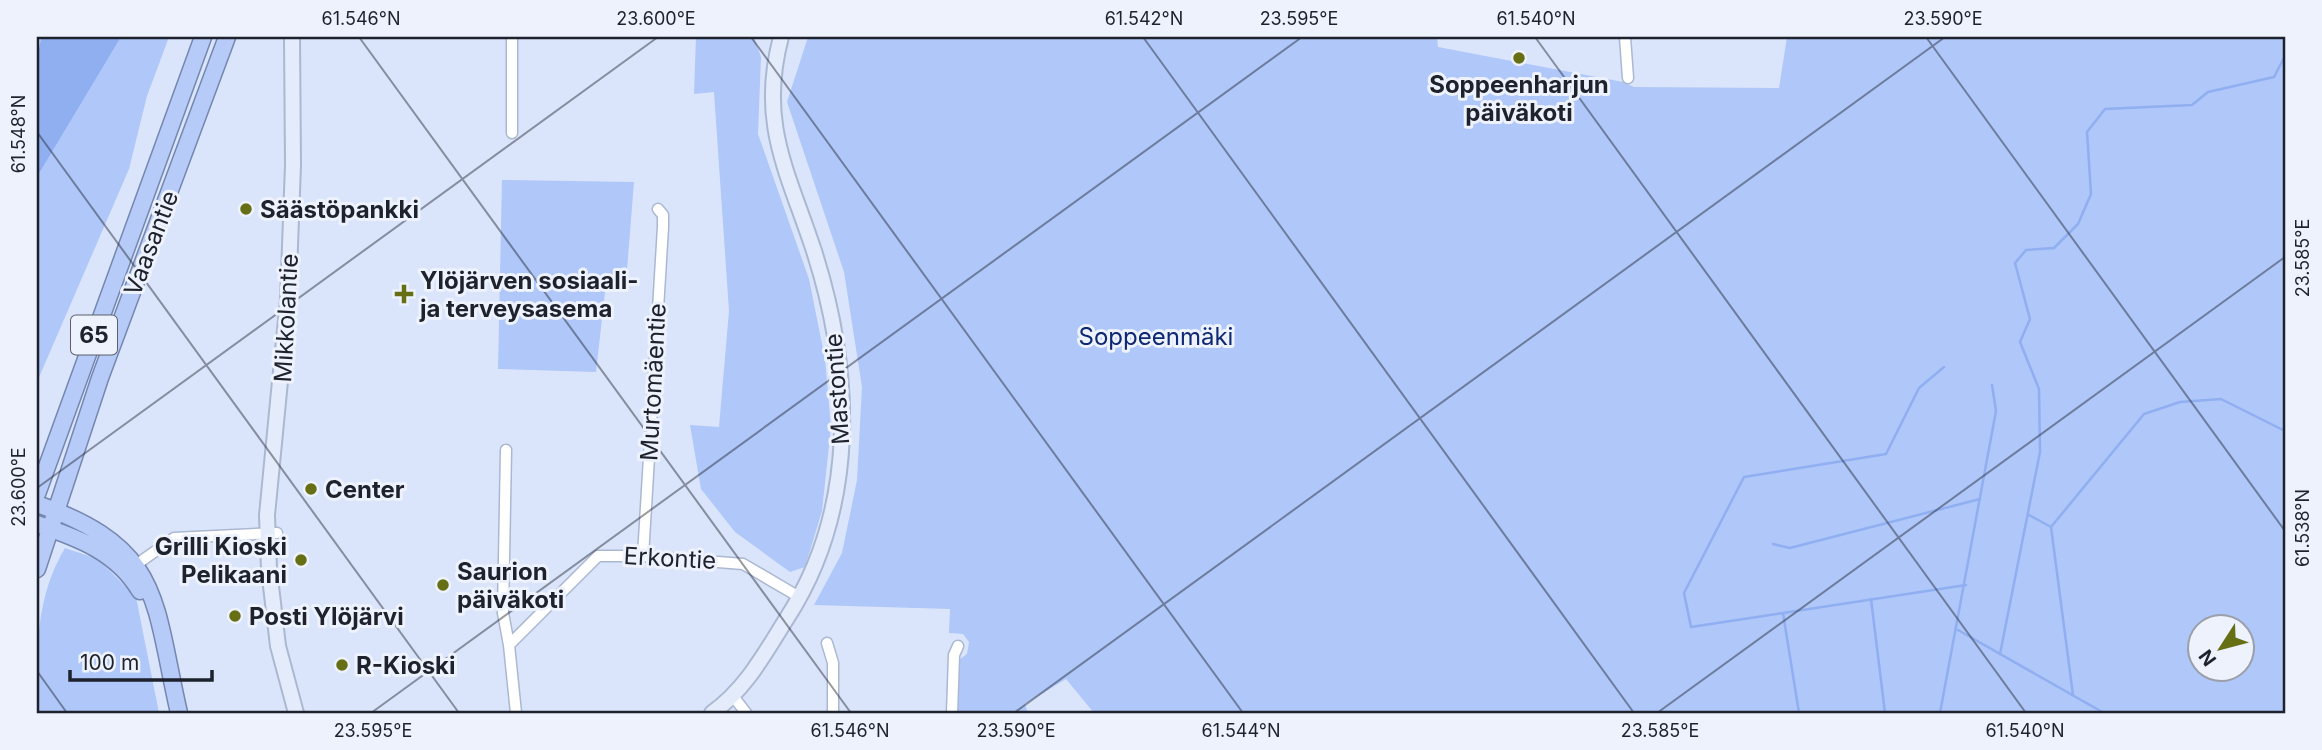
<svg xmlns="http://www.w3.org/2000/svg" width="2322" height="750" font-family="Inter,sans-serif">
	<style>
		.green { fill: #afc7f9; fill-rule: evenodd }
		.water { fill: #90aff1 }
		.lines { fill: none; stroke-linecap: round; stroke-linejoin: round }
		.stream { stroke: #90aff1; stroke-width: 2.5 }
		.minor-casing { stroke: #abb8d2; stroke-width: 13 }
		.secondary-casing { stroke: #abb8d2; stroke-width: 18 }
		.trunk-casing { stroke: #7587af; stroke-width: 19 }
		.minor { stroke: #fff; stroke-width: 10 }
		.secondary { stroke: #e4ecfc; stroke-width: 14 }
		.trunk { stroke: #b6cbf8; stroke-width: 16 }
		.ticks { fill: none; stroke: #1d222c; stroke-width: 2; stroke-opacity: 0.45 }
		.poi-dot { fill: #676f15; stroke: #edf2fd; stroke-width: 2.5 }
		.labels { text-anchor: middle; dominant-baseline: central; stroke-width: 6; stroke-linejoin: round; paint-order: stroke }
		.shield { fill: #edf2fd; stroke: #5b606b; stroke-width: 2 }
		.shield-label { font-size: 23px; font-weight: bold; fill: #1d222c }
		.poi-label { font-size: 24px; font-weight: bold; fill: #1d222c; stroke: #edf2fd; text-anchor: start }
		.street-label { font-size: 24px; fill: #1d222c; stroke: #edf2fd }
		.park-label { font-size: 24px; fill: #0f2873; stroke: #edf2fd }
		.neatline { fill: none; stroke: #1d222c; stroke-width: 2.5 }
		.ticks-label { font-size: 18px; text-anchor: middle; fill: #1d222c }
	</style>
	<rect width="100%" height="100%" fill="#dae5fb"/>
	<path class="green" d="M 121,37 L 169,37 L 147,96 L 129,169 L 37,382 L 37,177 Z
		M 696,37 L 754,37 L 761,57 L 758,134 L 809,279 L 825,359 L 831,427 L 822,511 L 805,567 L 790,572 L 735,532 L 701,489 L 690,425 L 719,427 L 729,311 L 714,92 L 694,94 Z
		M 808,37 L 1437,37 L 1438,47 L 1623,82 L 1634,87 L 1779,88 L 1787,37 L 2285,37 L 2285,713 L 1094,713 L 1066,679 L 1025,704 L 1028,713 L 954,713 L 956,662 L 967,654 L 969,642 L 963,634 L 949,633 L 950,609 L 814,605 L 842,553 L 857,480 L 862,387 L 844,272 L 787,102 ZM 2200,628 L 2242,628 L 2242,670 L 2200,670 Z
		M 502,180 L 634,182 L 626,282 L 606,283 L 596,372 L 498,369 Z
		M 65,548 L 98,559 L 136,597 L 159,713 L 37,713 C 37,654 34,600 65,548 Z"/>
	<path class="water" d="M 41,37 L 121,37 L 37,177 L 37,62 Z"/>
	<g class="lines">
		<path class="stream" d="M 1944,367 L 1919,388 L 1886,454 L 1744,477 L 1684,593 L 1691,627 L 1966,585
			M 2029,515 L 2051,527 L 2073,695
			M 2051,527 L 2144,414 L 2180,402 L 2221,399 L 2285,431
			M 1773,544 L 1790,548 L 1980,499
			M 1871,599 L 1885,713
			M 1783,613 L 1799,713
			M 1958,630 L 2104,713
			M 2000,654 L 2040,452 L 2039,389 L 2020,342 L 2030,319 L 2015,263 L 2026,250 L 2054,248 L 2078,224 L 2091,194 L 2087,132 L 2105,109 L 2192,105 L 2208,92 L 2274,77 L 2285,56
			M 1940,713 L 1996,411 L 1992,385"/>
		<g class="minor-casing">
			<path id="minor" d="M 512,37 L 512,133
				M 1625,37 L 1628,78
				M 506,450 L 503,613 L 509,645
				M 643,556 L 663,227 L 663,215 L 658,209
				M 130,569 L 174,538 L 277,533
				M 827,643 L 833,663 L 833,713
				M 733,696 L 746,713
				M 516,713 L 509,645 L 598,556 L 643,556 L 743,564 L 801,598
				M 952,713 L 954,655 L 958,646"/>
		</g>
		<g class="secondary-casing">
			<path id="secondary" d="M 292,37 L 293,165 L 288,299 L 267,515 L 269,569 L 278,646 L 296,713
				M 712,713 C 746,689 765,653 787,618 C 858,508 853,373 814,251 C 788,172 758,123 781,37"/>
		</g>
		<g class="trunk-casing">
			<path id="trunk" d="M 37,494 L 203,37
				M 37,504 C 163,548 153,600 179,713
				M 37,524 C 78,538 117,552 140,591
				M 37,569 L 100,378 L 227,37"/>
		</g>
		<use href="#minor" class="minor"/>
		<use href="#secondary" class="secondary"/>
		<use href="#trunk" class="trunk"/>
	</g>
	<path class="ticks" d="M 359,37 L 851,713M 751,37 L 1243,713M 1143,37 L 1634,713M 1535,37 L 2026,713M 1926,37 L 2285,531M 37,132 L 459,713M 37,488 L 658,37M 37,671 L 67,713M 371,713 L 1302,37M 1014,713 L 1945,37M 1657,713 L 2285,257"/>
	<g class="poi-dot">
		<circle cx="1519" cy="58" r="7"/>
		<circle cx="246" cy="209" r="7"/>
		<path d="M400.5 283.5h7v7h7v7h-7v7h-7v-7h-7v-7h7z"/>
		<circle cx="311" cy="489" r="7"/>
		<circle cx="301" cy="560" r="7"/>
		<circle cx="443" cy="585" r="7"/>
		<circle cx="235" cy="616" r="7"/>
		<circle cx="342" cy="665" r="7"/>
	</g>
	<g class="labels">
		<rect class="shield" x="71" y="315.5" width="46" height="39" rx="5"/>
		<g class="shield-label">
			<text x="94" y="335">65</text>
		</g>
		<g class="poi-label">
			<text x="1519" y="84" text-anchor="middle">Soppeenharjun<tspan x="1519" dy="28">päiväkoti</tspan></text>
			<text x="260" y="209">Säästöpankki</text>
			<text x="420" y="280">Ylöjärven sosiaali-<tspan x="420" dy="28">ja terveysasema</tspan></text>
			<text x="325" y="489">Center</text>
			<text x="287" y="546" text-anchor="end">Grilli Kioski<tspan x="287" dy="28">Pelikaani</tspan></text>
			<text x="457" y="571">Saurion<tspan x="457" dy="28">päiväkoti</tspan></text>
			<text x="249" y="616">Posti Ylöjärvi</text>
			<text x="356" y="665">R-Kioski</text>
		</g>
		<g class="street-label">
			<text transform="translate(151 243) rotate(-69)">Vaasantie</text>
			<text transform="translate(286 318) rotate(-87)">Mikkolantie</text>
			<text transform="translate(653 382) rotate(-87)">Murtomäentie</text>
			<text transform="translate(837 389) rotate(-94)">Mastontie</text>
			<text transform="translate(670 558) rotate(3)">Erkontie</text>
		</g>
		<g class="park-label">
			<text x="1156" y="336">Soppeenmäki</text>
		</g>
	</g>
	<rect width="2322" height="750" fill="none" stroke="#edf2fd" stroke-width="77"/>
	<g transform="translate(2221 648) rotate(234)"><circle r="33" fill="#edf2fd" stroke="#9a9fa9" stroke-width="2"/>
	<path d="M0-5L12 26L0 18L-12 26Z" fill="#676f15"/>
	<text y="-10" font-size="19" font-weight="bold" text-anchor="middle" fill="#1d222c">N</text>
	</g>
	<path d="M70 670v10h142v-10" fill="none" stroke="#1d222c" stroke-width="3.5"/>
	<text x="80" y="670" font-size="21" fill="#1d222c" stroke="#edf2fd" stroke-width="5" paint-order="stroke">100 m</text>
	<rect x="38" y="38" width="2246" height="674" class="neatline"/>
	<g class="ticks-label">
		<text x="361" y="25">61.546°N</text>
		<text x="656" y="25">23.600°E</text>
		<text x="1144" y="25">61.542°N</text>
		<text x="1299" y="25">23.595°E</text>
		<text x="1536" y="25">61.540°N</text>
		<text x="1943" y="25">23.590°E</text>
		<text transform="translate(19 134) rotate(-90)" y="6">61.548°N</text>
		<text transform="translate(2303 258) rotate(-90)" y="6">23.585°E</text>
		<text transform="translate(19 487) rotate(-90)" y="6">23.600°E</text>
		<text transform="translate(2303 528) rotate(-90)" y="6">61.538°N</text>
		<text x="373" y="737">23.595°E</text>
		<text x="850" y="737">61.546°N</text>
		<text x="1016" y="737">23.590°E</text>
		<text x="1241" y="737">61.544°N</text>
		<text x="1660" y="737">23.585°E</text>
		<text x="2025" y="737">61.540°N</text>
	</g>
</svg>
